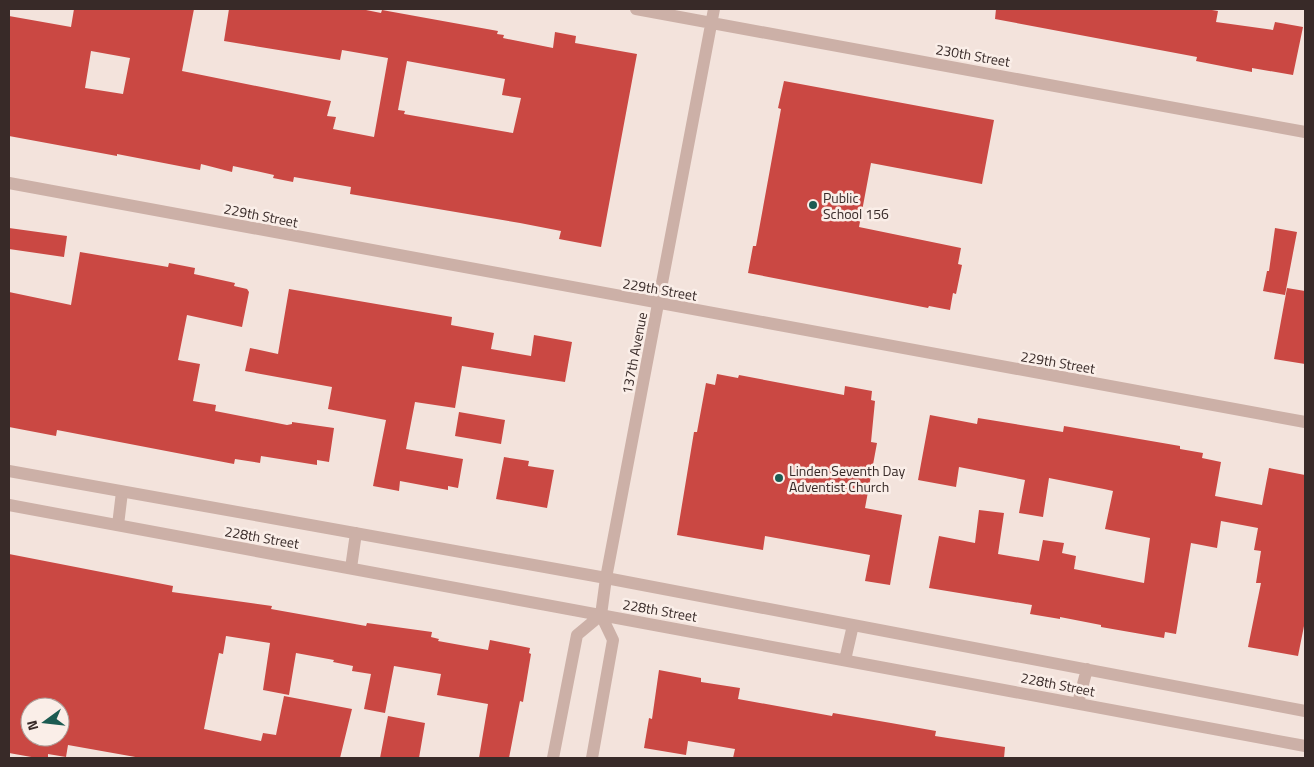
<svg xmlns="http://www.w3.org/2000/svg" width="1314" height="767" font-family="'Titillium Web',sans-serif">
	<style>
		.building { fill: #ca4843; fill-rule: evenodd }
		.lines { fill: none; stroke-linecap: round; stroke-linejoin: round }
		.lane { stroke: #ccb0a7; stroke-width: 12 }
		.street { stroke: #ccb0a7; stroke-width: 12 }
		.poi-dot { fill: #1c5b52; stroke: #faeee8; stroke-width: 2 }
		.labels { text-anchor: middle; dominant-baseline: central; stroke-width: 5; stroke-linejoin: round; paint-order: stroke }
		.street-label { font-size: 14px; fill: #382a28; stroke: #faeee8 }
		.poi-label { font-size: 14px; fill: #382a28; stroke: #faeee8; text-anchor: start }
	</style>
	<rect width="100%" height="100%" fill="#f3e3dc"/>
	<path class="building" d="M 74,9 L 194,9 L 182,71 L 331,101 L 327,116 L 336,117 L 333,129 L 374,137 L 388,58 L 342,50 L 340,60 L 224,41 L 229,9 L 361,9 L 381,13 L 382,10 L 498,31 L 497,34 L 504,35 L 503,38 L 553,48 L 555,32 L 576,36 L 575,43 L 637,54 L 601,247 L 559,239 L 561,231 L 520,223 L 350,194 L 351,187 L 294,177 L 293,182 L 273,178 L 274,175 L 233,166 L 232,172 L 201,164 L 200,170 L 117,154 L 117,156 L 9,136 L 9,16 L 71,27 ZM 91,51 L 130,58 L 123,94 L 85,88 ZM 407,61 L 505,79 L 502,95 L 521,98 L 513,133 L 404,114 L 405,111 L 398,110 Z
		M 996,9 L 1206,9 L 1218,11 L 1216,22 L 1273,30 L 1275,22 L 1303,27 L 1293,75 L 1252,68 L 1252,72 L 1196,61 L 1197,57 L 995,19 Z
		M 784,81 L 994,120 L 982,184 L 871,163 L 859,227 L 961,248 L 958,264 L 962,265 L 956,294 L 953,293 L 950,310 L 929,306 L 928,308 L 748,273 L 753,246 L 756,246 L 781,109 L 778,108 Z
		M 9,228 L 67,236 L 64,257 L 9,249 Z
		M 1275,228 L 1297,232 L 1285,295 L 1263,291 L 1267,271 L 1269,271 Z
		M 80,252 L 168,267 L 169,263 L 195,268 L 194,274 L 235,283 L 234,286 L 247,289 L 249,292 L 242,327 L 187,315 L 178,360 L 200,364 L 193,401 L 216,405 L 215,411 L 287,425 L 292,424 L 292,422 L 334,428 L 329,462 L 317,460 L 317,465 L 261,456 L 260,463 L 235,459 L 234,464 L 57,430 L 56,436 L 9,427 L 9,292 L 71,305 Z
		M 1287,288 L 1305,291 L 1305,364 L 1274,359 Z
		M 289,289 L 452,317 L 451,325 L 494,333 L 491,349 L 531,356 L 534,335 L 572,342 L 565,382 L 462,366 L 455,408 L 415,402 L 406,449 L 463,459 L 458,488 L 448,486 L 448,490 L 400,481 L 399,491 L 373,486 L 386,420 L 328,409 L 332,387 L 245,371 L 250,348 L 278,354 Z
		M 717,374 L 738,378 L 739,375 L 844,395 L 845,386 L 872,391 L 871,400 L 875,401 L 871,442 L 877,443 L 865,508 L 902,515 L 890,585 L 865,581 L 870,555 L 765,536 L 763,550 L 677,535 L 694,432 L 697,432 L 706,383 L 715,385 Z
		M 459,412 L 505,420 L 501,444 L 455,436 Z
		M 930,415 L 977,424 L 978,418 L 1063,432 L 1064,426 L 1180,446 L 1180,449 L 1203,453 L 1202,458 L 1221,462 L 1215,496 L 1262,505 L 1269,468 L 1305,475 L 1305,621 L 1298,656 L 1248,647 L 1261,583 L 1256,583 L 1261,551 L 1254,550 L 1258,528 L 1221,521 L 1217,548 L 1191,543 L 1176,634 L 1165,632 L 1164,638 L 1101,627 L 1101,625 L 1060,617 L 1060,619 L 1030,614 L 1032,605 L 929,588 L 939,536 L 975,543 L 979,510 L 1004,513 L 998,554 L 1039,561 L 1043,540 L 1064,543 L 1062,553 L 1076,556 L 1074,569 L 1144,583 L 1150,538 L 1105,529 L 1113,491 L 1104,489 L 1049,478 L 1043,517 L 1019,513 L 1025,480 L 959,467 L 956,487 L 918,480 Z
		M 504,457 L 529,461 L 528,466 L 554,470 L 547,508 L 496,499 Z
		M 9,554 L 173,586 L 172,592 L 272,606 L 271,609 L 366,626 L 367,623 L 432,632 L 431,637 L 439,639 L 438,641 L 488,650 L 490,640 L 530,648 L 529,653 L 531,654 L 523,702 L 520,701 L 509,758 L 479,758 L 488,704 L 437,695 L 441,674 L 394,666 L 385,713 L 364,709 L 371,674 L 352,671 L 353,666 L 333,662 L 334,660 L 296,653 L 289,695 L 263,690 L 270,643 L 226,636 L 223,654 L 219,653 L 204,729 L 261,741 L 263,733 L 276,735 L 284,696 L 352,709 L 340,758 L 141,758 L 68,745 L 66,757 L 48,754 L 48,758 L 37,758 L 9,753 ZM 30,707 L 60,707 L 60,737 L 30,737 Z
		M 659,670 L 701,678 L 701,682 L 740,688 L 738,699 L 832,716 L 833,713 L 891,723 L 936,731 L 935,736 L 1005,747 L 1004,758 L 733,758 L 735,749 L 688,741 L 686,755 L 644,748 L 649,718 L 652,719 Z
		M 388,716 L 425,723 L 419,758 L 380,758 Z"/>
	<g class="lines">
		<path class="lane" d="M 118,525 L 122,492"/>
		<path class="street" d="M 636,9 L 1305,132
			M 9,183 L 1305,422
			M 9,471 L 606,578 L 1305,711
			M 9,505 L 1305,746
			M 351,568 L 356,533
			M 845,660 L 853,625
			M 1078,703 L 1087,669
			M 553,758 L 577,635 L 601,615
			M 592,758 L 613,640 L 601,615 L 606,578 L 714,9"/>
	</g>
	<g class="poi-dot">
		<circle cx="813" cy="205" r="5"/>
		<circle cx="779" cy="478" r="5"/>
	</g>
	<g class="labels">
		<g class="street-label">
			<text transform="translate(973 55) rotate(10)">230th Street</text>
			<text transform="translate(261 215) rotate(11)">229th Street</text>
			<text transform="translate(660 289) rotate(10)">229th Street</text>
			<text transform="translate(634 353) rotate(-79)">137th Avenue</text>
			<text transform="translate(1058 362) rotate(10)">229th Street</text>
			<text transform="translate(262 537) rotate(10)">228th Street</text>
			<text transform="translate(660 610) rotate(10)">228th Street</text>
			<text transform="translate(1058 684) rotate(11)">228th Street</text>
		</g>
		<g class="poi-label">
			<text x="823" y="197">Public<tspan x="823" dy="16">School 156</tspan></text>
			<text x="789" y="470">Linden Seventh Day<tspan x="789" dy="16">Adventist Church</tspan></text>
		</g>
	</g>
	<rect width="1314" height="767" fill="none" stroke="#382a28" stroke-width="20"/>
	<g transform="translate(45 722) rotate(255)"><circle r="24" fill="#faeee8" stroke="#aca09b"/>
	<path d="M0-4L9 19L0 12L-9 19Z" fill="#1c5b52"/>
	<text y="-8" font-size="14" font-weight="bold" text-anchor="middle" fill="#382a28">N</text>
	</g>
</svg>
